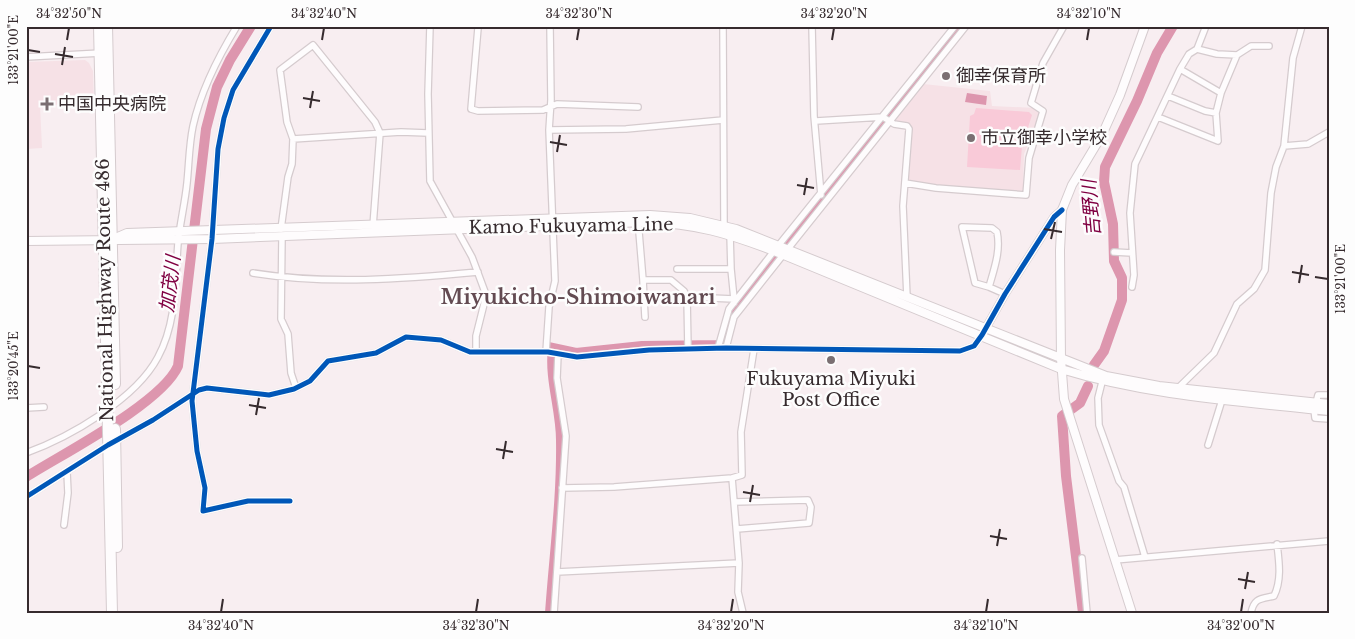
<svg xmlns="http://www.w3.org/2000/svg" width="1355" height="639" font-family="'Libre Baskerville','Noto Sans JP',serif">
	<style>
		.built { fill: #f6e1e6 }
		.green { fill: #f9cad8 }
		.water { fill: #dd96ae }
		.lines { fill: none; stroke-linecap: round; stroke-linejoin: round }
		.river { stroke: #dd96ae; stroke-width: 10 }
		.minor-casing { stroke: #d5cbce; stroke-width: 8 }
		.tertiary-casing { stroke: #d5cbce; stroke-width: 9 }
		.secondary-casing { stroke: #d5cbce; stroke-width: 10 }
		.trunk-casing { stroke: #d5cbce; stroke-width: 12 }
		.minor { stroke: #fefcfd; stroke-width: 5.5 }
		.tertiary { stroke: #fefcfd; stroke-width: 7 }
		.secondary { stroke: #fefcfd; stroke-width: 8 }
		.trunk { stroke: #fefcfd; stroke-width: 10 }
		.cycleway-casing { stroke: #fdfdfd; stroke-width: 8 }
		.cycleway { stroke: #0057b8; stroke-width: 5 }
		.ticks { fill: none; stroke: #362b2e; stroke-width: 2 }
		.poi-dot { fill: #7a6f72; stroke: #fdfdfd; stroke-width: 2 }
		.labels { text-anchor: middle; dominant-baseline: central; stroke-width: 5; stroke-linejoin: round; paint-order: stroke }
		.poi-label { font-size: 18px; fill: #362b2e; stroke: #fdfdfd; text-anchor: start }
		.street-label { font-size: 18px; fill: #362b2e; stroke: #fdfdfd }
		.water-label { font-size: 19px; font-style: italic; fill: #800042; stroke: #fdfdfd }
		.quarter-label { font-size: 20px; font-weight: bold; fill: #634b52; stroke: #fdfdfd }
		.neatline { fill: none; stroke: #362b2e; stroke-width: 2 }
		.ticks-label { font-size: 12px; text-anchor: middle; fill: #362b2e }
	</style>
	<rect width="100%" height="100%" fill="#f8eef1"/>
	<path class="built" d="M 85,60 L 89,63 L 93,71 L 94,104 L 40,105 L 42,148 L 26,149 L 26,62 Z
		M 923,84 L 990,91 L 992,106 L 1036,108 L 1041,113 L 1024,154 L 1023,189 L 1020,194 L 910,183 L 908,180 L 912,131 L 909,124 L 894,121 Z"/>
	<path class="green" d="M 976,108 L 1029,112 L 1032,115 L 1022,146 L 1020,170 L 967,167 L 970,116 L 974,114 Z"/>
	<path class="water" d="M 967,93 L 987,96 L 986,105 L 965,102 Z"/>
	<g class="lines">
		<path class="river" d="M 548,347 L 576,353 L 642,346 L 721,345 L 735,307 L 962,26
			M 1094,365 L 1104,351 L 1122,300 L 1122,278 L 1114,261 L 1113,224 L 1104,182 L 1105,167 L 1137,101 L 1157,53 L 1173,26
			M 26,477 C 64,453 162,403 178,366 L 206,129 L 217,87 L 230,60 L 251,26
			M 550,613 C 554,556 562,497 561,440 C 561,409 549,379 553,348
			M 1083,613 L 1066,476 L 1062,416 L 1080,403 L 1088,386"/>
		<g class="minor-casing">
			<path id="minor" d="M 271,26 L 233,90 L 224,118 L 218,149 L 212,239 L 192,401 L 197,451 L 205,488 L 203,511 L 248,501 L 290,501
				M 430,26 L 428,94 L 430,181 L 472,257 L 485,292 L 484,304 L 476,336 L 476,352
				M 723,26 L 724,226 L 730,234 L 731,269
				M 812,26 L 814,116 L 821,195
				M 478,28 L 471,109 L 478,111 L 543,110 L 557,104 L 638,107
				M 1197,49 L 1217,54 L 1237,55
				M 26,57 L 101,53
				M 1180,69 L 1221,93
				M 1168,96 L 1205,111 L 1216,113
				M 1158,117 L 1218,141 L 1216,113 L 1221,93 L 1237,55 L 1251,46 L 1269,46
				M 816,121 L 883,117 L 894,124 L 907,126 L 909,129 L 903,206 L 907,297
				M 549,130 L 626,129 L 723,120
				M 293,139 L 401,132 L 428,133
				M 1284,146 L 1308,144 L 1329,132
				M 905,183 L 936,188 L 1026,195 L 1029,158 L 1043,111 L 1031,103 L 1043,63 L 1064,26
				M 638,220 L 643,280 L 671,280 L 684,291 L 687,297 L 688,349
				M 281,229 L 288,177 L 292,164 L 293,139 L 287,122 L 280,70 L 313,45 L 375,122 L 380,133 L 373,226
				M 282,236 L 281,319 L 288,334 L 291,373 L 296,388
				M 778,246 L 955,26
				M 787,250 L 966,26
				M 1114,252 L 1132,253
				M 677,269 L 731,269 L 734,299
				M 253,273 C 327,285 404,279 478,272
				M 643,280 L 645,317
				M 989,287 L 975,283 L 962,227 L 992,228 L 997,232 C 1001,251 994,269 989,287 L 1005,294
				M 1132,287 L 1134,275 L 1130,213 L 1135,164 L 1180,69 L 1189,54 L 1197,49 L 1206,26
				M 687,297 L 734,299 L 734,303
				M 718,348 L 729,309 L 774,251
				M 726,348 L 734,317 L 783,255
				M 546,352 L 549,307 L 555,281 L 549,130 L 551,100 L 550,26
				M 1102,382 L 1098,398 L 1099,425 L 1119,481 L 1124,487 L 1145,557
				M 1178,388 L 1214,353 L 1237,304 L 1254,289 L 1265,270 L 1271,193 L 1276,167 L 1284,146 L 1293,58 L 1302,26
				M 1316,403 L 1318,395 L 1329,395
				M 26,408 L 44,407
				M 1314,409 L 1315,418 L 1329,419
				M 1208,445 L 1222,400
				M 26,453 C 70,437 136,399 158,357 C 177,322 175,281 178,243 C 180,223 185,203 187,183 C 189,164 189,145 193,126 C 201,90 218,57 237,26
				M 562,488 L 614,487 L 732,478
				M 26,497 L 108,445 L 153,420 L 199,390 L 207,388 L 269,395 L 294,389 L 310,381 L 328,361 L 376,353 L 406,337 L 441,340 L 470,352 L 548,352 L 577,357 L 649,350 L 726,348 L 960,351 L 974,346 L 982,335
				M 734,502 L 808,500 L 811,507 L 809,523 L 737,529
				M 64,525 L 68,493 L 67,472
				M 1082,558 L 1087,613
				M 1115,560 L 1329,541
				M 557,572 L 739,563
				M 554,613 L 566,436 L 557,378 L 558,354
				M 743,613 L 738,592 L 739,563 L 732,478 L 742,475 L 741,432 L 754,349
				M 1251,613 C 1254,598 1260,599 1274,596 C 1282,580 1279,561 1277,544"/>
		</g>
		<g class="tertiary-casing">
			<path id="tertiary" d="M 982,335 L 1005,294 L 1054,217 L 1062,210"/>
		</g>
		<g class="secondary-casing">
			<path id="secondary" d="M 113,239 L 127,233 L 650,215 L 690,218 L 736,229 L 1106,376 L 1159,386 L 1329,404
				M 26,241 L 212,239 L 645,222 C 697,224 727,233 774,251 L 1061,369 C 1149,396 1238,401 1329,411
				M 1132,613 L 1064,399 L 1061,359 L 1060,250 L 1062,210 L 1072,185 L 1102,135 L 1120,95 L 1145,26"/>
		</g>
		<g class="trunk-casing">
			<path id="trunk" d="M 99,26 L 112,613
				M 107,26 L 115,384
				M 115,429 L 117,547"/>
		</g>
		<use href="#minor" class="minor"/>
		<use href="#tertiary" class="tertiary"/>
		<use href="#secondary" class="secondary"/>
		<use href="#trunk" class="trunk"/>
		<g class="cycleway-casing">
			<path id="cycleway" d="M 271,26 L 233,90 L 224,118 L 218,149 L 212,239 L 192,401 L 197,451 L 205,488 L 203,511 L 248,501 L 290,501
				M 26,497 L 108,445 L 153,420 L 199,390 L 207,388 L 269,395 L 294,389 L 310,381 L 328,361 L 376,353 L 406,337 L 441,340 L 470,352 L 548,352 L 577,357 L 649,350 L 726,348 L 960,351 L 974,346 L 982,335 L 1005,294 L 1054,217 L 1062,210"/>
		</g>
		<use href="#cycleway" class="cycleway"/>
	</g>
	<path class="ticks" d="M 67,40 L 69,28M 322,40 L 324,28M 577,40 L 579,28M 832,40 L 834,28M 1087,40 L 1089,28M 28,50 L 40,52M 55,54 L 73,57M 62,65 L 65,47M 303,98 L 320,101M 310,108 L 313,91M 550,142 L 567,145M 557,152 L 560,135M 797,185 L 814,188M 804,195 L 807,178M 1044,229 L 1062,232M 1051,239 L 1055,222M 1292,272 L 1309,275M 1315,277 L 1328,279M 1299,283 L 1302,265M 28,366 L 40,368M 249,405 L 266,408M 256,415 L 259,398M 496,449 L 513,452M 503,459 L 506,441M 743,492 L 760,495M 750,502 L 753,485M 990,536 L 1007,539M 997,546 L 1000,529M 1238,579 L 1255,582M 1245,589 L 1248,572M 221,612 L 223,599M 476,612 L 478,599M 731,612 L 733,599M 986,612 L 988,599M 1241,612 L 1243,599"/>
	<g class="poi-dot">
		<circle cx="946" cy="76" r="5"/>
		<path d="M44.5 96.5h5v5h5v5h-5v5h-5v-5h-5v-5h5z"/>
		<circle cx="971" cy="138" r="5"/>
		<circle cx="831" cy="360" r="5"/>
	</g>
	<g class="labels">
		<g class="poi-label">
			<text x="956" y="76">御幸保育所</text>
			<text x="58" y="104">中国中央病院</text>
			<text x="981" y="138">市立御幸小学校</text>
			<text x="831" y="379" text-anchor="middle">Fukuyama Miyuki<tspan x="831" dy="21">Post Office</tspan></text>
		</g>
		<g class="street-label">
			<text transform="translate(571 226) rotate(-1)">Kamo Fukuyama Line</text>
			<text transform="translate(105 290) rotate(-91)">National Highway Route 486</text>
		</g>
		<g class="water-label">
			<text transform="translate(1091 208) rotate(-95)">吉野川</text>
			<text transform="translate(170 284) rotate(-83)">加茂川</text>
		</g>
		<g class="quarter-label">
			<text x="578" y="297">Miyukicho-Shimoiwanari</text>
		</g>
	</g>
	<rect width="1355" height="639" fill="none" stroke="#fdfdfd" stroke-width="55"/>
	<rect x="28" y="28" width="1300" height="584" class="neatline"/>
	<g class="ticks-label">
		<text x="69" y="18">34°32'50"N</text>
		<text x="324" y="18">34°32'40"N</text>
		<text x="579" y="18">34°32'30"N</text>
		<text x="834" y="18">34°32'20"N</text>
		<text x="1089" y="18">34°32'10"N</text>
		<text transform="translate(14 50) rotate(-90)" y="4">133°21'00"E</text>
		<text transform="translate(1341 279) rotate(-90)" y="4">133°21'00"E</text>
		<text transform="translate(14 366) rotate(-90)" y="4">133°20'45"E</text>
		<text x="221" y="630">34°32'40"N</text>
		<text x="476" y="630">34°32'30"N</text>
		<text x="731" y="630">34°32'20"N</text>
		<text x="986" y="630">34°32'10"N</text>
		<text x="1241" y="630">34°32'00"N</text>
	</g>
</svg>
